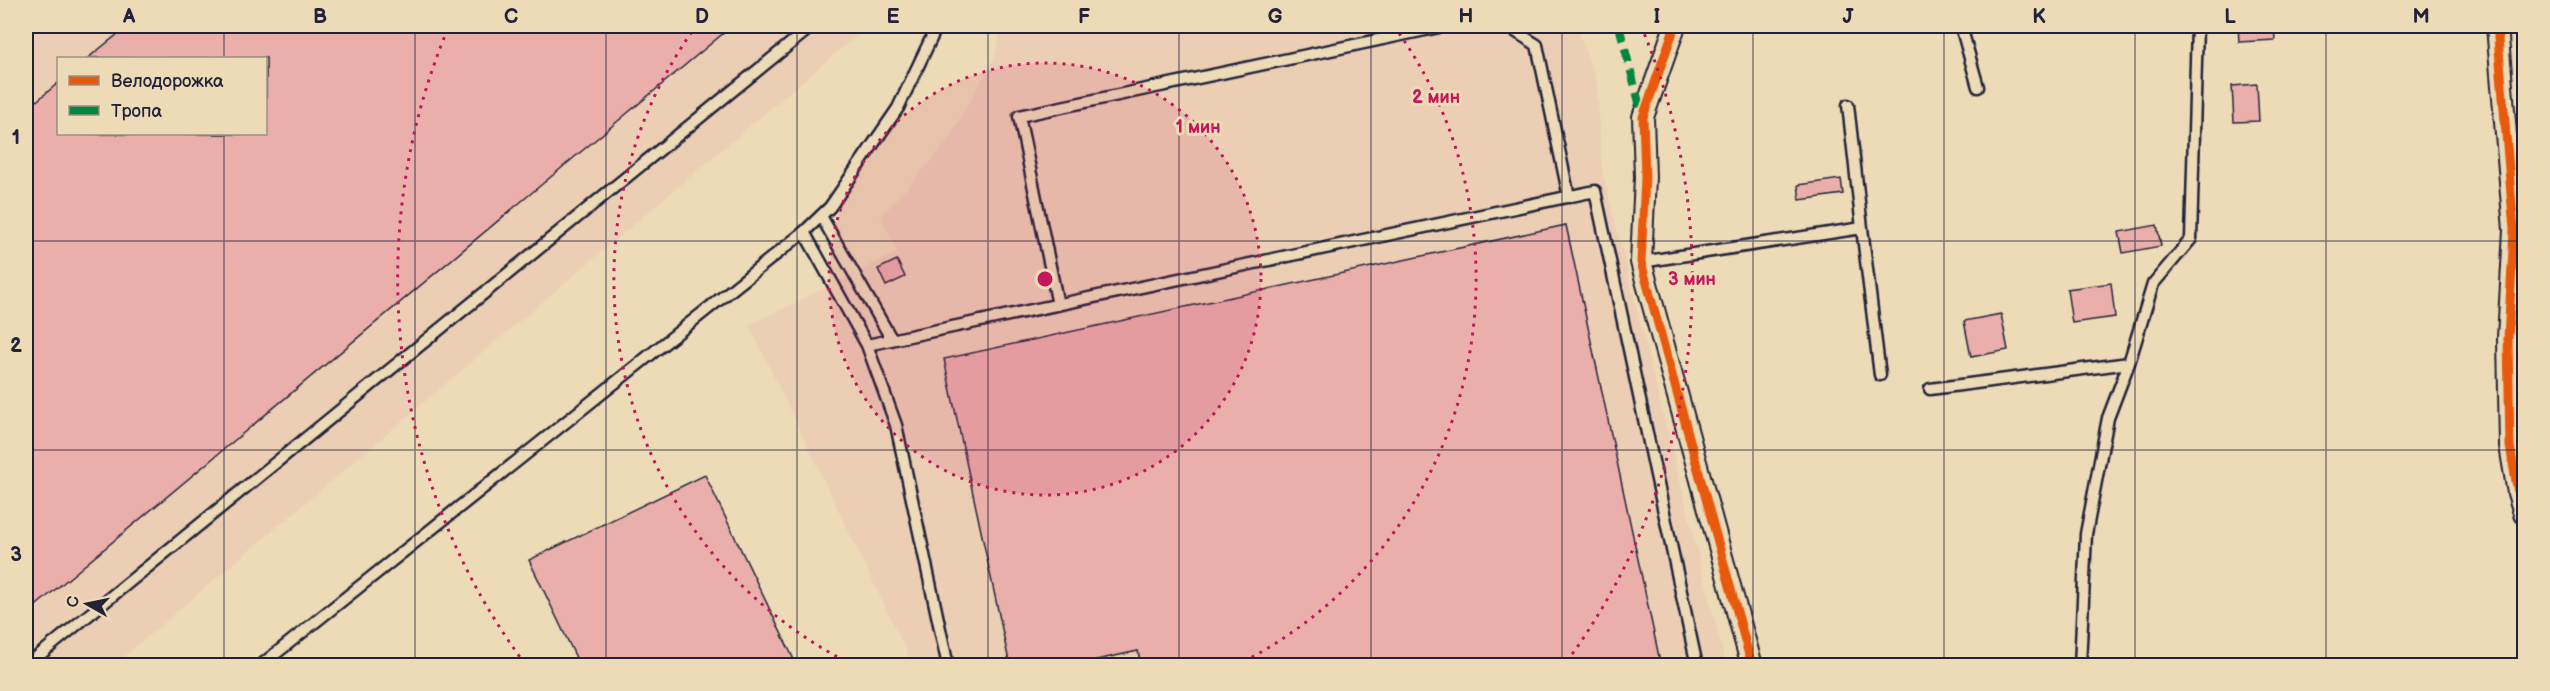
<svg xmlns="http://www.w3.org/2000/svg" width="2550" height="691" font-family="'Balsamiq Sans',sans-serif">
	<style>
		.built { fill: #ecceb4; fill-rule: evenodd }
		.building { fill: #eaafaa; stroke: #22223b; stroke-width: 1.5 }
		.lines { fill: none; stroke-linecap: round; stroke-linejoin: round }
		.lane-casing { stroke: #22223b; stroke-width: 15 }
		.street-casing { stroke: #22223b; stroke-width: 24 }
		.lane { stroke: #eddbb8; stroke-width: 10 }
		.street { stroke: #eddbb8; stroke-width: 20 }
		.quiet { stroke: #00873e; stroke-width: 8; stroke-dasharray: 15 8; stroke-linecap: butt }
		.cycleway-casing { stroke: #eddbb8; stroke-width: 13 }
		.cycleway { stroke: #e8590c; stroke-width: 9 }
		.grid { fill: none; stroke: #22223b; stroke-width: 1.5; stroke-opacity: 0.55 }
		.ring { fill: none; stroke: #c2185b; stroke-width: 3; stroke-dasharray: 3 6 }
		.centre { fill: #c2185b; stroke: #eddbb8; stroke-width: 3 }
		.ring-label { font-size: 18px; text-anchor: middle; font-weight: bold; fill: #c2185b; stroke: #eddbb8; stroke-width: 6; stroke-linejoin: round; paint-order: stroke }
		.neatline { fill: none; stroke: #22223b; stroke-width: 2 }
		.grid-label { font-size: 20px; text-anchor: middle; font-weight: bold; fill: #22223b }
	</style>
	<rect width="100%" height="100%" fill="#eddbb8"/>
	<filter id="ink" filterUnits="userSpaceOnUse"><feTurbulence type="fractalNoise" baseFrequency=".0167" numOctaves="2"/><feDisplacementMap in="SourceGraphic" scale="12" xChannelSelector="R" yChannelSelector="G"/><feConvolveMatrix kernelMatrix="1 2 1 2 8 2 1 2 1" color-interpolation-filters="sRGB"/></filter>
	<g filter="url(#ink)">
		<path class="built" d="M 26,26 L 868,26 L 113,666 L 26,665 ZM 58,58 L 266,58 L 266,134 L 58,134 Z
			M 1002,26 L 1576,26 L 1597,82 L 1602,170 L 1726,665 L 913,665 L 749,325 L 897,252 L 881,216 L 944,147 L 994,58 Z"/>
		<path class="building" d="M 128,26 L 732,26 L 26,614 L 26,110 L 58,83 L 58,134 L 266,134 L 266,58 L 88,58 Z
			M 2238,26 L 2274,26 L 2275,40 L 2239,42 Z
			M 2257,84 L 2259,121 L 2234,122 L 2232,86 Z
			M 1841,179 L 1843,194 L 1800,200 L 1798,185 Z
			M 1566,225 L 1661,666 L 1141,666 L 1138,651 L 1069,666 L 1010,666 L 944,359 Z
			M 2157,225 L 2161,246 L 2123,253 L 2119,232 Z
			M 897,260 L 905,277 L 886,286 L 878,269 Z
			M 2111,283 L 2115,317 L 2072,323 L 2067,289 Z
			M 2001,314 L 2008,350 L 1971,357 L 1964,321 Z
			M 705,475 L 797,666 L 580,666 L 529,560 Z"/>
		<g class="lines">
			<g class="lane-casing">
				<path id="lane" d="M 1507,26 L 1537,45 L 1569,197
					M 1961,26 L 1978,87
					M 821,216 L 892,340
					M 1862,228 L 1880,375
					M 804,232 L 867,345 L 896,425 L 948,666
					M 1641,262 L 1862,228 L 1848,105
					M 1058,305 L 1019,116 L 1444,26
					M 867,345 L 1595,191 L 1697,666
					M 1930,389 L 2129,363
					M 26,666 L 812,26
					M 260,666 L 804,232 L 830,207 L 898,108 L 937,26
					M 2080,666 L 2086,534 L 2108,418 L 2129,363 L 2153,284 L 2191,239 L 2197,26"/>
			</g>
			<g class="street-casing">
				<path id="street" d="M 1675,26 L 1643,117 L 1645,177 L 1641,262 L 1752,666
					M 2497,26 L 2514,230 L 2508,338 L 2510,446 L 2518,493 L 2524,513"/>
			</g>
			<use href="#lane" class="lane"/>
			<use href="#street" class="street"/>
			<path class="quiet" d="M 1619,26 L 1642,114"/>
			<g class="cycleway-casing">
				<path id="cycleway" d="M 1675,26 L 1643,117 L 1645,177 L 1641,262 L 1752,666
					M 2497,26 L 2514,230 L 2508,338 L 2510,446 L 2518,493 L 2524,513"/>
			</g>
			<use href="#cycleway" class="cycleway"/>
		</g>
	</g>
	<path class="grid" d="M 224,26 L 224,58M 415,26 L 415,666M 606,26 L 606,666M 797,26 L 797,666M 988,26 L 988,666M 1179,26 L 1179,666M 1371,26 L 1371,666M 1562,26 L 1562,666M 1753,26 L 1753,666M 1944,26 L 1944,666M 2135,26 L 2135,666M 2326,26 L 2326,666M 224,134 L 224,666M 26,241 L 2524,241M 26,450 L 2524,450"/>
	<circle cx="1045" cy="279" r="216" fill="#c2185b" fill-opacity=".12"/>
	<g class="ring">
		<circle cx="1045" cy="279" r="216"/>
		<path d="M853 665A431 431 0 0 1 696 26M1394 26A431 431 0 0 1 1237 665"/>
		<path d="M525 664A647 647 0 0 1 449 26M1641 26A647 647 0 0 1 1565 664"/>
	</g>
	<circle cx="1045" cy="279" r="9" class="centre"/>
	<g class="ring-label">
		<text x="1436" y="103">2 мин</text>
		<text x="1198" y="133">1 мин</text>
		<text x="1692" y="285">3 мин</text>
	</g>
	<rect width="2550" height="691" fill="none" stroke="#eddbb8" stroke-width="66"/>
	<rect x="57" y="57" width="210" height="78" fill="#eddbb8" stroke="#9c9186" stroke-width="1.5"/>
	<rect x="69" y="76" width="30" height="9" fill="#e8590c" stroke="#9c9186" stroke-width="1.5"/>
	<text x="111" y="87" font-size="18" fill="#22223b">Велодорожка</text>
	<rect x="69" y="106" width="30" height="9" fill="#00873e" stroke="#9c9186" stroke-width="1.5"/>
	<text x="111" y="117" font-size="18" fill="#22223b">Тропа</text>
	<g transform="translate(87 604) rotate(279)" stroke="#eddbb8" stroke-width="4.5" paint-order="stroke">
	<path d="M0-4.5L10 22L0 15L-10 22Z" fill="#22223b"/>
	<text y="-9" font-size="16" font-weight="bold" text-anchor="middle" fill="#22223b">С</text>
	</g>
	<rect x="33" y="33" width="2484" height="625" class="neatline"/>
	<g class="grid-label">
		<text x="129" y="23">A</text>
		<text x="320" y="23">B</text>
		<text x="511" y="23">C</text>
		<text x="702" y="23">D</text>
		<text x="893" y="23">E</text>
		<text x="1084" y="23">F</text>
		<text x="1275" y="23">G</text>
		<text x="1466" y="23">H</text>
		<text x="1657" y="23">I</text>
		<text x="1848" y="23">J</text>
		<text x="2039" y="23">K</text>
		<text x="2230" y="23">L</text>
		<text x="2421" y="23">M</text>
		<text x="16" y="144">1</text>
		<text x="16" y="352">2</text>
		<text x="16" y="561">3</text>
	</g>
</svg>
